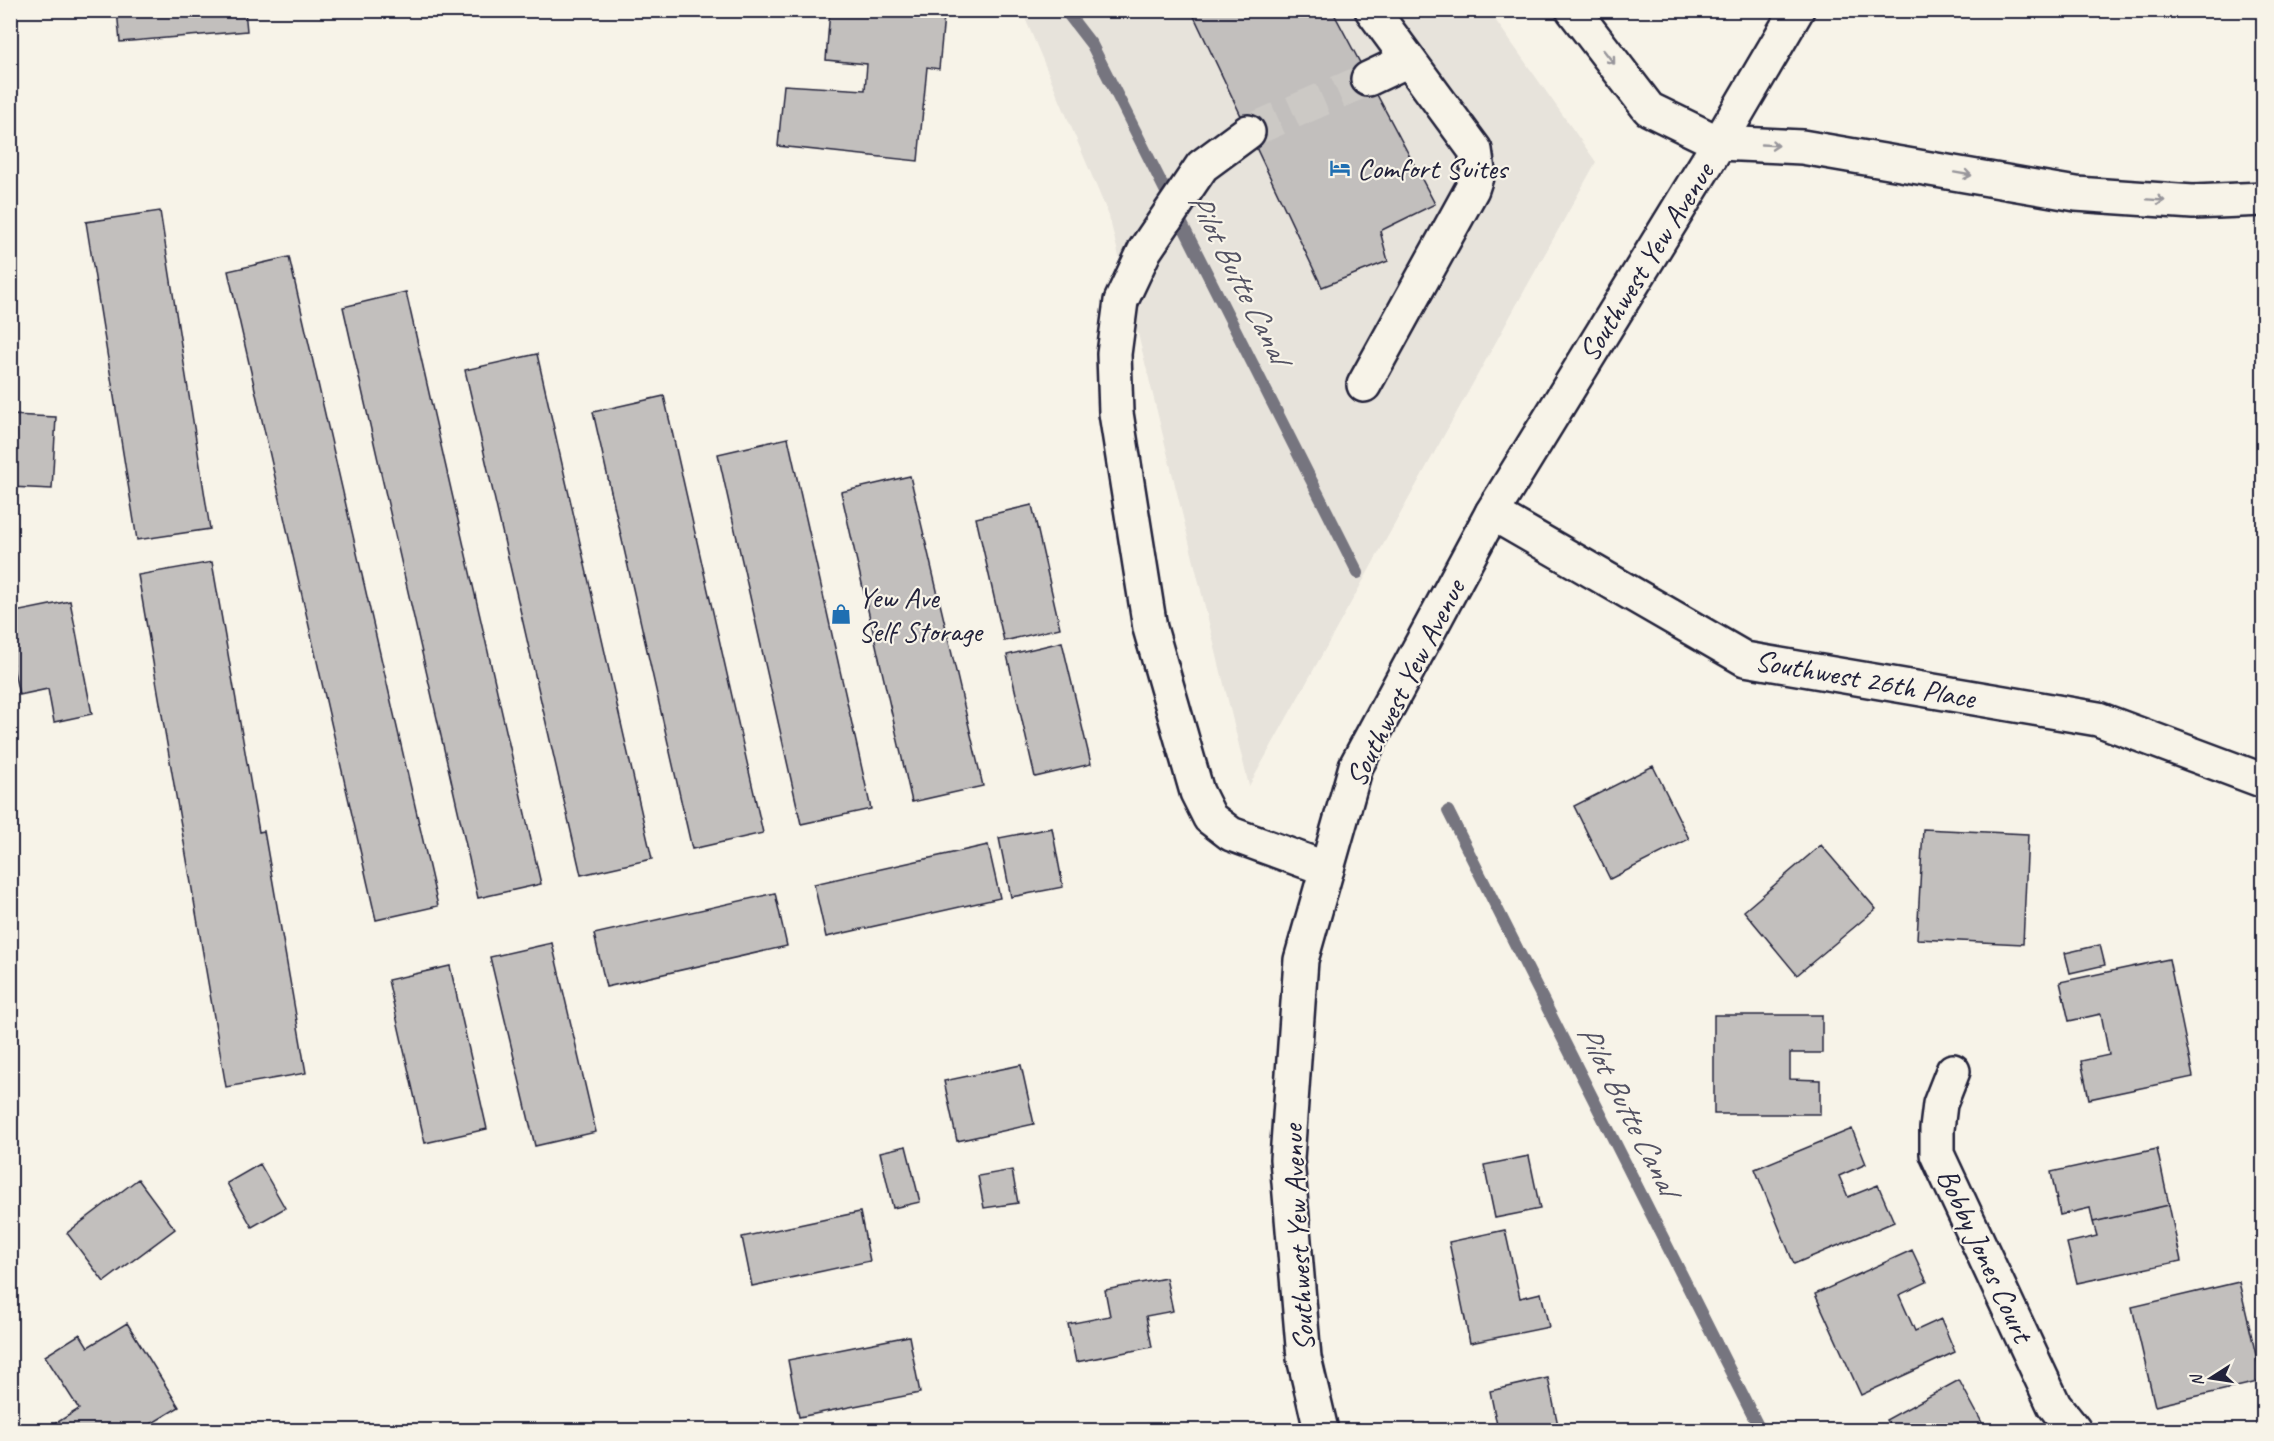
<svg xmlns="http://www.w3.org/2000/svg" width="2274" height="1441" font-family="Caveat,sans-serif">
	<style>
		.built { fill: #e7e3db }
		.lines { fill: none; stroke-linecap: round; stroke-linejoin: round }
		.stream { stroke: #76747f; stroke-width: 12 }
		.building { fill: #c2bfbd; stroke: #22223b; stroke-width: 1.5 }
		.minor-tunnel { stroke: #ccc9c5; stroke-width: 33; stroke-dasharray: 33 16; stroke-linecap: butt }
		.minor-casing { stroke: #22223b; stroke-width: 38 }
		.major-casing { stroke: #22223b; stroke-width: 38 }
		.highway-casing { stroke: #22223b; stroke-width: 38 }
		.minor { stroke: #f7f3e8; stroke-width: 33 }
		.major { stroke: #f7f3e8; stroke-width: 33 }
		.highway { stroke: #f7f3e8; stroke-width: 33 }
		.oneway { stroke: #97959a }
		.labels { text-anchor: middle; dominant-baseline: central; stroke-width: 4.5; stroke-linejoin: round; paint-order: stroke }
		.poi-label { font-size: 30px; fill: #22223b; stroke: #f7f3e8; text-anchor: start }
		.street-label { font-size: 30px; fill: #22223b; stroke: #f7f3e8 }
		.water-label { font-size: 32px; font-style: italic; fill: #535263; stroke: #f7f3e8 }
	</style>
	<rect width="100%" height="100%" fill="#f7f3e8"/>
	<filter id="ink" filterUnits="userSpaceOnUse"><feTurbulence type="fractalNoise" baseFrequency=".0167" numOctaves="2"/><feDisplacementMap in="SourceGraphic" scale="12" xChannelSelector="R" yChannelSelector="G"/><feConvolveMatrix kernelMatrix="1 2 1 2 8 2 1 2 1" color-interpolation-filters="sRGB"/></filter>
	<g filter="url(#ink)">
		<path class="built" d="M 1022,11 L 1489,11 L 1596,162 L 1249,786 L 1109,216 Z"/>
		<g class="lines">
			<path class="stream" d="M 1065,10 L 1092,45 L 1358,573
				M 1448,811 L 1760,1430"/>
		</g>
		<path class="building" d="M 117,10 L 245,10 L 247,31 L 120,42 Z
			M 830,10 L 883,10 L 944,16 L 939,69 L 927,67 L 918,161 L 778,146 L 784,85 L 865,90 L 867,64 L 826,60 Z
			M 1191,10 L 1332,10 L 1435,204 L 1380,231 L 1388,261 L 1322,287 Z
			M 160,211 L 210,529 L 137,540 L 86,222 Z
			M 289,257 L 438,906 L 376,920 L 228,271 Z
			M 406,292 L 541,884 L 478,898 L 343,307 Z
			M 537,354 L 652,859 L 581,875 L 465,370 Z
			M 664,396 L 763,833 L 692,849 L 593,412 Z
			M 10,415 L 56,417 L 52,489 L 10,487 Z
			M 788,438 L 871,809 L 801,824 L 718,454 Z
			M 910,476 L 983,786 L 912,802 L 841,492 Z
			M 1032,505 L 1060,628 L 1004,641 L 976,518 Z
			M 212,562 L 259,832 L 264,831 L 306,1073 L 226,1087 L 138,575 Z
			M 70,601 L 92,714 L 54,722 L 48,689 L 19,695 L 10,652 L 10,613 Z
			M 1062,642 L 1091,764 L 1035,777 L 1007,655 Z
			M 1653,766 L 1689,839 L 1610,879 L 1574,806 Z
			M 1052,828 L 1063,887 L 1011,897 L 999,838 Z
			M 1923,829 L 2028,834 L 2023,944 L 1917,939 Z
			M 988,845 L 1000,898 L 826,937 L 814,884 Z
			M 1821,845 L 1876,909 L 1797,975 L 1744,911 Z
			M 775,893 L 787,946 L 606,987 L 594,934 Z
			M 552,943 L 596,1132 L 535,1146 L 490,957 Z
			M 2100,945 L 2105,965 L 2070,973 L 2065,953 Z
			M 2169,959 L 2193,1077 L 2089,1099 L 2081,1061 L 2109,1055 L 2101,1014 L 2069,1021 L 2060,982 Z
			M 450,966 L 487,1129 L 425,1143 L 388,980 Z
			M 1714,1015 L 1822,1015 L 1822,1053 L 1790,1053 L 1790,1079 L 1820,1080 L 1820,1114 L 1714,1114 Z
			M 1021,1065 L 1034,1124 L 957,1141 L 944,1081 Z
			M 1852,1129 L 1866,1164 L 1839,1176 L 1848,1197 L 1878,1185 L 1894,1222 L 1794,1264 L 1755,1169 Z
			M 906,1146 L 920,1202 L 893,1208 L 880,1152 Z
			M 2157,1149 L 2169,1205 L 2093,1222 L 2090,1208 L 2060,1215 L 2051,1172 Z
			M 1529,1156 L 1540,1209 L 1495,1218 L 1484,1165 Z
			M 260,1164 L 285,1208 L 252,1227 L 227,1183 Z
			M 1012,1170 L 1018,1203 L 984,1208 L 978,1176 Z
			M 138,1179 L 175,1229 L 104,1282 L 67,1233 Z
			M 2169,1205 L 2181,1261 L 2077,1283 L 2067,1243 L 2097,1236 L 2093,1222 Z
			M 860,1212 L 870,1261 L 752,1286 L 742,1237 Z
			M 1505,1230 L 1520,1298 L 1541,1293 L 1549,1327 L 1470,1343 L 1449,1242 Z
			M 1912,1250 L 1927,1282 L 1899,1295 L 1915,1331 L 1941,1319 L 1955,1352 L 1861,1395 L 1815,1294 Z
			M 1166,1278 L 1173,1311 L 1146,1316 L 1152,1347 L 1076,1362 L 1068,1324 L 1110,1316 L 1105,1290 Z
			M 2239,1282 L 2262,1381 L 2155,1406 L 2132,1307 Z
			M 127,1323 L 179,1407 L 141,1430 L 45,1430 L 79,1409 L 45,1356 L 80,1334 L 88,1347 Z
			M 909,1336 L 920,1393 L 799,1417 L 788,1360 Z
			M 1548,1378 L 1559,1430 L 1498,1430 L 1490,1391 Z
			M 1959,1380 L 1986,1430 L 1892,1430 L 1886,1420 Z"/>
		<g class="lines">
			<path class="minor-tunnel" d="M 1248,132 L 1368,79"/>
			<g class="minor-casing">
				<path id="minor" d="M 1368,79 L 1408,60
					M 1248,132 L 1202,166 L 1145,250 L 1121,301 L 1114,354 L 1116,413 L 1150,628 L 1197,792 L 1210,818 L 1231,834 L 1327,869
					M 1364,385 L 1472,189 L 1478,171 L 1475,150 L 1372,10
					M 1492,513 L 1745,659 L 2098,719 L 2264,781
					M 1953,1071 L 1940,1104 L 1937,1129 L 1937,1154 L 2054,1405 L 2074,1430"/>
			</g>
			<g class="major-casing">
				<path id="major" d="M 1321,1430 L 1304,1358 L 1287,1159 L 1301,960 L 1356,766 L 1492,513 L 1719,143 L 1797,10"/>
			</g>
			<g class="highway-casing">
				<path id="highway" d="M 1573,10 L 1649,109 L 1719,143 L 1802,147 L 2076,194 L 2193,202 L 2264,199"/>
			</g>
			<use href="#minor" class="minor"/>
			<use href="#major" class="major"/>
			<use href="#highway" class="highway"/>
		</g>
		<defs><path id="oneway-shaft" d="M-6 0H5M1.5-3L5.5 0L1.5 3" fill="none" stroke-width="1.6" stroke-linecap="round" stroke-linejoin="round" transform="scale(1.5)"/></defs>
		<g class="oneway">
			<use href="#oneway-shaft" transform="translate(1609 57) rotate(52)"/>
			<use href="#oneway-shaft" transform="translate(1770 145) rotate(3)"/>
			<use href="#oneway-shaft" transform="translate(1963 174) rotate(10)"/>
			<use href="#oneway-shaft" transform="translate(2156 200) rotate(4)"/>
		</g>
	</g>
	<defs>
		<g id="hotel-bare" transform="scale(1.62)"><path d="M-6-4.5h1.5V1H6V5H4.5V3h-9V5H-6ZM-4 0a1.8 1.8 0 1 1 3.6 0ZM.5 0V-2.5h3Q6-2.5 6 0Z" fill="#1f6fb2" stroke="#f7f3e8" stroke-width="2.5" paint-order="stroke"/></g>
		<g id="shop-bare" transform="scale(1.62)"><path d="M-5-2.5h2.3a2.7 3.5 0 0 1 5.4 0H5L5.5 6h-11ZM-1.5-2.5h3a1.5 2.3 0 0 0-3 0Z" fill="#1f6fb2" stroke="#f7f3e8" stroke-width="2.5" paint-order="stroke"/></g>
	</defs>
	<g fill-rule="evenodd">
		<use href="#hotel-bare" x="1340" y="168"/>
		<use href="#shop-bare" x="841" y="614"/>
	</g>
	<g class="labels">
		<g class="poi-label">
			<text x="1357" y="168">Comfort Suites</text>
			<text x="858" y="597">Yew Ave<tspan x="858" dy="34">Self Storage</tspan></text>
		</g>
		<g class="street-label">
			<text transform="translate(1646 262) rotate(-58)">Southwest Yew Avenue</text>
			<text transform="translate(1865 679) rotate(10)">Southwest 26th Place</text>
			<text transform="translate(1405 683) rotate(-63)">Southwest Yew Avenue</text>
			<text transform="translate(1298 1238) rotate(-93)">Southwest Yew Avenue</text>
			<text transform="translate(1985 1255) rotate(65)">Bobby Jones Court</text>
		</g>
		<g class="water-label">
			<text transform="translate(1239 277) rotate(63)">Pilot Butte Canal</text>
			<text transform="translate(1628 1109) rotate(63)">Pilot Butte Canal</text>
		</g>
	</g>
	<rect width="2274" height="1441" fill="none" stroke="#f7f3e8" stroke-width="36"/>
	<rect x="18" y="18" width="2238" height="1405" fill="none" stroke="#22223b" stroke-width="2" filter="url(#ink)"/>
	<g transform="translate(2211 1378) rotate(258)" stroke="#f7f3e8" stroke-width="4.5" paint-order="stroke">
	<path d="M0-4.5L10 22L0 15L-10 22Z" fill="#22223b"/>
	<text y="-9" font-size="16" font-weight="bold" text-anchor="middle" fill="#22223b">N</text>
	</g>
</svg>
